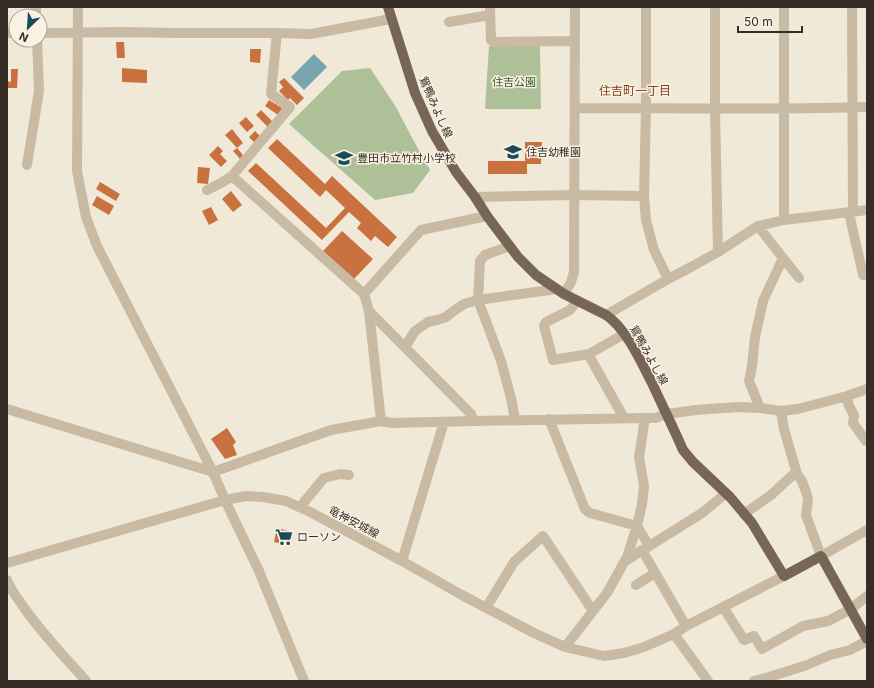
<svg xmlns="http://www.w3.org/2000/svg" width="874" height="688" font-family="Inter,'Noto Sans JP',sans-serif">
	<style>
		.green { fill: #aec098 }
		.water { fill: #76a5af }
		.building { fill: #c9723f }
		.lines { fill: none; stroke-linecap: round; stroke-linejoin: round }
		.minor { stroke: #c9baa4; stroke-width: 10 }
		.major { stroke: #776556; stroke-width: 10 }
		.labels { text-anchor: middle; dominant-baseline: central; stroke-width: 3; stroke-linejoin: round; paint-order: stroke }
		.park-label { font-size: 11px; fill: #3e5329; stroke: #f9f2e4 }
		.street-label { font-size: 11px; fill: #352c26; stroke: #f9f2e4 }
		.poi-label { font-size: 11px; fill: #352c26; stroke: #f9f2e4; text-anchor: start }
		.neighbourhood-label { font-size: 12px; fill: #85431d; stroke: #f9f2e4 }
	</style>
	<rect width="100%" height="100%" fill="#f1e9d8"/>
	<path class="green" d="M 489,46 L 540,46 L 541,109 L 485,109 Z
		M 370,68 L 396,107 L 410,134 L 430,170 L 413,193 L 375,200 L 289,124 L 342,71 Z"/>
	<path class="water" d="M 314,54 L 327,67 L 304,90 L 291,77 Z"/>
	<path class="building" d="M 116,42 L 124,42 L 125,58 L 117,58 Z
		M 250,49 L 261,49 L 260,63 L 250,62 Z
		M 122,68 L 147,70 L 147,83 L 122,82 Z
		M 11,69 L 18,69 L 17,88 L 7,88 L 7,81 L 11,82 Z
		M 284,78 L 304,98 L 297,105 L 290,98 L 288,100 L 279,91 L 283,87 L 279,82 Z
		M 269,100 L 282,108 L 278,115 L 265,106 Z
		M 261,110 L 273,122 L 268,127 L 256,115 Z
		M 246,117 L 254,126 L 247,132 L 239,123 Z
		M 232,129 L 243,143 L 237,148 L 243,155 L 240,159 L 233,151 L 237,148 L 225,135 Z
		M 255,131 L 260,136 L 254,142 L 249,137 Z
		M 277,139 L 325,184 L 332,176 L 397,237 L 388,247 L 375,236 L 371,241 L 357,228 L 361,223 L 349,212 L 322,240 L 248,171 L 256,163 L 326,228 L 345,208 L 326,190 L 320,197 L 268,148 Z
		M 525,142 L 542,142 L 541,164 L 527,164 L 527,174 L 488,174 L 488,161 L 525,161 Z
		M 218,146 L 223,151 L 220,154 L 227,161 L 221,167 L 209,155 Z
		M 198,167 L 210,168 L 208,184 L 197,183 Z
		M 100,182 L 120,194 L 116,201 L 96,189 Z
		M 231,191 L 242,205 L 233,212 L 222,199 Z
		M 97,196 L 114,206 L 109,215 L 92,205 Z
		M 211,207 L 218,220 L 209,225 L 202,211 Z
		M 342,231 L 373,259 L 354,279 L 323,251 Z
		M 227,428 L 236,442 L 233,445 L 237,455 L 225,459 L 211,439 Z
		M 277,528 L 294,532 L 290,546 L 274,542 Z"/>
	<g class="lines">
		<path class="minor" d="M 36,7 L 36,16
			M 78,7 L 77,171 L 86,217 L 97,246 L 213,472 L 225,500 L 259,571 L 304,681
			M 490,7 L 491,40 L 494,42 L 574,41
			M 646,7 L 646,108 L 644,196 L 646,220 L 654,250 L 668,279
			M 715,7 L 715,109 L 718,252
			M 852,7 L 853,212
			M 449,22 L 490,15
			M 7,33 L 16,33
			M 40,33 L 124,32 L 177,33 L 277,33 L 311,34 L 391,19
			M 575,108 C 672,108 770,110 867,107
			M 27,165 L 35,116 L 39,90 L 37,40
			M 232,176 L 364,294 L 369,311 L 381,421
			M 207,190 L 221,183 L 232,176 L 290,107 L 271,94 L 277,33
			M 475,197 L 575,195 L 644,196
			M 849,213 L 863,275
			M 784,220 L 784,7
			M 758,226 L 783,258 L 799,278
			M 510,246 L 485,255 L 480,261 L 478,300 L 501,361 L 511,398 L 515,420
			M 364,294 L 421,230 L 487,216
			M 564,294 L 571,282 L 574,272 L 575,7
			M 577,301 L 570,310 L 546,322 L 544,326 L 553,360 L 589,354 L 624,334
			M 369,311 L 471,414 L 474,421
			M 606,315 L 668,279 L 693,266 L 718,252 L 758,226 L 784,220 L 867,210
			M 405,347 L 415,331 L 428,322 L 437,320 L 446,317 L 455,310 L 464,304 L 478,300 L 557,289
			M 588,354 L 624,418
			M 847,396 L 849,406 L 854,415 L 853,423 L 866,441 L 867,441
			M 760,408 L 749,381 L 752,366 L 755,337 L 763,301 L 783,258
			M 7,409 L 213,472 L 331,430 L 381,421 L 392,423 L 474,421 L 645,418 L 655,418 L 667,414 L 696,410 L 738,407 L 760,408 L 781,411 L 798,409 L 847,396 L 867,389
			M 781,411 L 784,429 L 797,474 L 802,481 L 806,492 L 808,499 L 806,515 L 821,556 L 867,530
			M 549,419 L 585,509 L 590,513 L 637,526 L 649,546
			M 300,507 L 324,478 L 340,474 L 349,475
			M 744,514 L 771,495 L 796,472
			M 643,550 L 702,513 L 725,494
			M 402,561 L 444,422
			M 624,562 L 642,550 L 686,626
			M 7,563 L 225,500 L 246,496 L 263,497 L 286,501 L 310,512 L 350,533 L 402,561 L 460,594 L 534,633 L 565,647 L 604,656 L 624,653 L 644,647 L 674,634 L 686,626 L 784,576
			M 7,580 C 11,591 19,600 25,609 C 44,636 65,657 86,681
			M 636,585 L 655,573
			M 723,607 L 744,640 L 754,636 L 762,649 L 803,626 L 828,621 L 851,609 L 867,596
			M 486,608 L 514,562 L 543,536 L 593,611
			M 674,634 L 708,681
			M 565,647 L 607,593 L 627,557 L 637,526 L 642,504 L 644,486 L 639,457 L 645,418
			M 754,681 L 763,679 L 807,665 L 830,655 L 850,650 L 867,641"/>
		<path class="major" d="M 388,7 L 415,93 L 432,131 L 456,172 L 475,197 L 487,216 L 518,257 L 536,275 L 564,294 L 606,315 C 626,328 641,362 652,383 C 662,405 673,427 683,450 L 693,462 L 730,497 L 752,523 L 784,576 L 821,556 L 867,639"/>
	</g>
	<defs>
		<g id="school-bare" transform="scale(1.38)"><path d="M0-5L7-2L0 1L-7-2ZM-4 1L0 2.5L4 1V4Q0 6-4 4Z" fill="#1b4b57" stroke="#f9f2e4" stroke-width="2.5" paint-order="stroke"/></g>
		<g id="supermarket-bare" transform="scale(1.38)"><path d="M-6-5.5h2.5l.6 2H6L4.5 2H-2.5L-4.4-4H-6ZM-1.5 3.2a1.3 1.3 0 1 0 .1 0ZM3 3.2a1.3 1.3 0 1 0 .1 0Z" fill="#1b4b57" stroke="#f9f2e4" stroke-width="2.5" paint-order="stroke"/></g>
	</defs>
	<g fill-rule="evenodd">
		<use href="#school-bare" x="513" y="152"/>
		<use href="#school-bare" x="344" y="158"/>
		<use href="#supermarket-bare" x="284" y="537"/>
	</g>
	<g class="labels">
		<g class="park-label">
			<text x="514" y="82">住吉公園</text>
		</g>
		<g class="street-label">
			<text transform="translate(436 107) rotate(66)">鴛鴨みよし線</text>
			<text transform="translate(649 355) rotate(61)">鴛鴨みよし線</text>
			<text transform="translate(354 522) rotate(28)">竜神安城線</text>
		</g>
		<g class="poi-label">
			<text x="526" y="152">住吉幼稚園</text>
			<text x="357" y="158">豊田市立竹村小学校</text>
			<text x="297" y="537">ローソン</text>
		</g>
		<g class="neighbourhood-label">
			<text x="635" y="90">住吉町一丁目</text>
		</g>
	</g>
	<rect width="874" height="688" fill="none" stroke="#352c26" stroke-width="16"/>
	<g transform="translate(28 28) rotate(205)"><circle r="19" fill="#f9f2e4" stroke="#aba398"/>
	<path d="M0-3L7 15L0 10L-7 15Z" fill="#1b4b57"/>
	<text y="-6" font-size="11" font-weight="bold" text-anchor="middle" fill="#352c26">N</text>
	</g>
	<path d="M738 26v6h64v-6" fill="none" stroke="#352c26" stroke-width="2"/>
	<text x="744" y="26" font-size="12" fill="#352c26" stroke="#f9f2e4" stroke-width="3" paint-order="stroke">50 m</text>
</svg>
